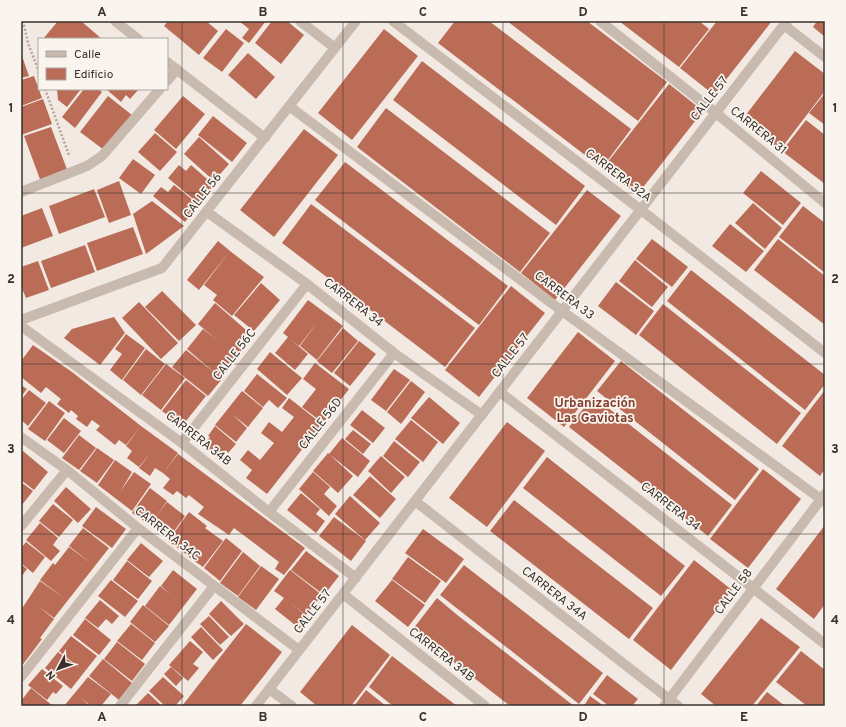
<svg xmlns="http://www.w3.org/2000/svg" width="846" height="727" font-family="Overpass,sans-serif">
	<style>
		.building { fill: #ba6c57 }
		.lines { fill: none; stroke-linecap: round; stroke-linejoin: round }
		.path { stroke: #b5a499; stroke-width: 2.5; stroke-dasharray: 2 2; stroke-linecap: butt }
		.lane { stroke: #c9baaf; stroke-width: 10 }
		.street { stroke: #c9baaf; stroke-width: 10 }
		.grid { fill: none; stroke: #39302c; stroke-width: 1; stroke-opacity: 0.55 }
		.labels { text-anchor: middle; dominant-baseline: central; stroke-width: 3.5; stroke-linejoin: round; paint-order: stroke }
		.street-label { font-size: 12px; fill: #39302c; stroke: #f9f4ee }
		.neighbourhood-label { font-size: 13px; font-weight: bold; fill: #803e2d; stroke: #f9f4ee }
		.neatline { fill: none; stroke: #39302c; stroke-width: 1.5 }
		.grid-label { font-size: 13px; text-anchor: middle; font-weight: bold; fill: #39302c }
	</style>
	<rect width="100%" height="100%" fill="#f2eae2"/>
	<path class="building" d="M 58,21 L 81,21 L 102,39 L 43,39 Z
		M 168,21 L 206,21 L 218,31 L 199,55 L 164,26 Z
		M 239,21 L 266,21 L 249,43 L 242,38 L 249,29 Z
		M 272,21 L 287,21 L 304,35 L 281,64 L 255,43 Z
		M 455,21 L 489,21 L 631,129 L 602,168 L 438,43 Z
		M 507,21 L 587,21 L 667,82 L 638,121 Z
		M 619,21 L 699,21 L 709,29 L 679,67 Z
		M 717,21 L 772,21 L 714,95 L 680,68 Z
		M 817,21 L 825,21 L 825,37 L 813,27 Z
		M 226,29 L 244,43 L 222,72 L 203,58 Z
		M 384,29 L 418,56 L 352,140 L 318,113 Z
		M 795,51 L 825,74 L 825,91 L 780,150 L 742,120 Z
		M 21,53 L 29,76 L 21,78 Z
		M 248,53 L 275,77 L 256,99 L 228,75 Z
		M 422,61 L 585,186 L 556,225 L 393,100 Z
		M 34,76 L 42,98 L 21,106 L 21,80 Z
		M 669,84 L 703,111 L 637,195 L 603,168 Z
		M 57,89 L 81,89 L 67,107 L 58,100 Z
		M 84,89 L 98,89 L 102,92 L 75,128 L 62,117 Z
		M 106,89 L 139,89 L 130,99 L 126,95 L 121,102 Z
		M 825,93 L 825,125 L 809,113 Z
		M 108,96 L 132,115 L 104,150 L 80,132 Z
		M 183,96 L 205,114 L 176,149 L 154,130 Z
		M 43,99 L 52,124 L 21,135 L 21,107 Z
		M 386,108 L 550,233 L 520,272 L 357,147 Z
		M 213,116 L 247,143 L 232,162 L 198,135 Z
		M 806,120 L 825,135 L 825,184 L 782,151 Z
		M 51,127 L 68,172 L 41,182 L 24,136 Z
		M 304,129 L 338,155 L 274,237 L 240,210 Z
		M 155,133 L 177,152 L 160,171 L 138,152 Z
		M 199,137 L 229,164 L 214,181 L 184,154 Z
		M 133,159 L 155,175 L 141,194 L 119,178 Z
		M 345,162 L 508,286 L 479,325 L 315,200 Z
		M 179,165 L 186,171 L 191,165 L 214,185 L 198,203 L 168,178 Z
		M 761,171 L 801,203 L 783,225 L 743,193 Z
		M 119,181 L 131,215 L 109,223 L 97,190 Z
		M 174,185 L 199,205 L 185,222 L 153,196 L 161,187 L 168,192 Z
		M 94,189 L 105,217 L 59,234 L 49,206 Z
		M 587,190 L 621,216 L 555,300 L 521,273 Z
		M 152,201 L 184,226 L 146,254 L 133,214 Z
		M 753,203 L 782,228 L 765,249 L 735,223 Z
		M 311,204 L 475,328 L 445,367 L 282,243 Z
		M 803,206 L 825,223 L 825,273 L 779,237 Z
		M 42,208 L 53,236 L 21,248 L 21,216 Z
		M 730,224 L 764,251 L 746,272 L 712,246 Z
		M 133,227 L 143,254 L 97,271 L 87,243 Z
		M 652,239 L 688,267 L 672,287 L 636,259 Z
		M 778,239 L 825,276 L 825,325 L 754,270 Z
		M 218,241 L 230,251 L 199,290 L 187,280 Z
		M 85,245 L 95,272 L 51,288 L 41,261 Z
		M 230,251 L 243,261 L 224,286 L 243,261 L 264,277 L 232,316 L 213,300 L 217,295 L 204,285 Z
		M 635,260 L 668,287 L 652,307 L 619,281 Z
		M 38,261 L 49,290 L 26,298 L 21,286 L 21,267 Z
		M 691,270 L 825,375 L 825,384 L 805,410 L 667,301 Z
		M 616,282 L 654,311 L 636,335 L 598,306 Z
		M 261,283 L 280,300 L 254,331 L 234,315 Z
		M 511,286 L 545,313 L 479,397 L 445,370 Z
		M 162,291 L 196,325 L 179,341 L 145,307 Z
		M 308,300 L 343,326 L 317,360 L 300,346 L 317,323 L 299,346 L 290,339 L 308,354 L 295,370 L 275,353 L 288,337 L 283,333 Z
		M 139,302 L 178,343 L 161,359 L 122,318 Z
		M 215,303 L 253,336 L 236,357 L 237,358 L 221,378 L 222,379 L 208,396 L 172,367 L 186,350 L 216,374 L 187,349 L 203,329 L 217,340 L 198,324 Z
		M 663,304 L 801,413 L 777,444 L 639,335 Z
		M 114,317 L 125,333 L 100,365 L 64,338 L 72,329 Z
		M 343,328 L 358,341 L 332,373 L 317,361 Z
		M 578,332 L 615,361 L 564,427 L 527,398 Z
		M 126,334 L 145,348 L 122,380 L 110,370 L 122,354 L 115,349 Z
		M 359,341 L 376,354 L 350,386 L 334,373 Z
		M 33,345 L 72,372 L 141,426 L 126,445 L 119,440 L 115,445 L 96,430 L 100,426 L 92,420 L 87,427 L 76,419 L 78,416 L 71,410 L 69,413 L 57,404 L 61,399 L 46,387 L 41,393 L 21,377 L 21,361 Z
		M 146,349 L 165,364 L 141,395 L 123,380 Z
		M 270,352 L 302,378 L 287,395 L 257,369 Z
		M 621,361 L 759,469 L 735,500 L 597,391 Z
		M 315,363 L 349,389 L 323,423 L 302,407 L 316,389 L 303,379 Z
		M 166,364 L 185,378 L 161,410 L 142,395 Z
		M 394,369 L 410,380 L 386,411 L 371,400 Z
		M 257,374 L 287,398 L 278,408 L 269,400 L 263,407 L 244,391 Z
		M 186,380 L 206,396 L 182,426 L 162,411 Z
		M 411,381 L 425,392 L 401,424 L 387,412 Z
		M 21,385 L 27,389 L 21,397 Z
		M 29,390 L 46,403 L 28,426 L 21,420 L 21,400 Z
		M 825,390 L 825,469 L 820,476 L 782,446 Z
		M 242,391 L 263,408 L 248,427 L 232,414 L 247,428 L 236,442 L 215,425 Z
		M 593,396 L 732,505 L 708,536 L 569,427 Z
		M 429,397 L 460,423 L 443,444 L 411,418 Z
		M 289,398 L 322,424 L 267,494 L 246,478 L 252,470 L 240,460 L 248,450 L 260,460 L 274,443 L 261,433 L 269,422 L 282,432 L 294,417 L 282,408 Z
		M 49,401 L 65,413 L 45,441 L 28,429 Z
		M 362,410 L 385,428 L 373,443 L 350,425 Z
		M 64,418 L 81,431 L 64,453 L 47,440 Z
		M 411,420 L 438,442 L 423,462 L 395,439 Z
		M 507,422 L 545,451 L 487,527 L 449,498 Z
		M 141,426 L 178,453 L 164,472 L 178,454 L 305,548 L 284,575 L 275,569 L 279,562 L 234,528 L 229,535 L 198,514 L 204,507 L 189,495 L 186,498 L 177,491 L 173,495 L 163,488 L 170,479 L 163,473 L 155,468 L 150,476 L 139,468 L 151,452 L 139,467 L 127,458 L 132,451 L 126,446 Z
		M 215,426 L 236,444 L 228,453 L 226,450 L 218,458 L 203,445 L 210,437 L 208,436 Z
		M 353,430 L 371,444 L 363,454 L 345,439 Z
		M 79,435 L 96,448 L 79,470 L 62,458 Z
		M 342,438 L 370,461 L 358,477 L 329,454 Z
		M 394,441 L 420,462 L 408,477 L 383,456 Z
		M 97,448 L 114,460 L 97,483 L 80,471 Z
		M 23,451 L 48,472 L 34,490 L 21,480 L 21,453 Z
		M 328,453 L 353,476 L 338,493 L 313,471 Z
		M 381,456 L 405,477 L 391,493 L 368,471 Z
		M 547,457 L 685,566 L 661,596 L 523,488 Z
		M 115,460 L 132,472 L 120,492 L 134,472 L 151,484 L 132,511 L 98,485 Z
		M 763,469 L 801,499 L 748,568 L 710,539 Z
		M 313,472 L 330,487 L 324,494 L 337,506 L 329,516 L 299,489 Z
		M 370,476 L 396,499 L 380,518 L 353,495 Z
		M 21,482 L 33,491 L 21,506 Z
		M 66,487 L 91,509 L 78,523 L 54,501 Z
		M 150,488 L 167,501 L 155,518 L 167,502 L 185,516 L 169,538 L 132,513 Z
		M 301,493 L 320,509 L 316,514 L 325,521 L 316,533 L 287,510 Z
		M 350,496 L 380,523 L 365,540 L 335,514 Z
		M 514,500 L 653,608 L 629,639 L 490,531 Z
		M 53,504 L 73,520 L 59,537 L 39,521 Z
		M 96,507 L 126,529 L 112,548 L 82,526 Z
		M 189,512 L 207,526 L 205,528 L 223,541 L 203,567 L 186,555 L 192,546 L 186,554 L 168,541 Z
		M 334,517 L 366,541 L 351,561 L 319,536 Z
		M 40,523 L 58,538 L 53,545 L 60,551 L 51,561 L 26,540 Z
		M 825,525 L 825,604 L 814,619 L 776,589 Z
		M 83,528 L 109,548 L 54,618 L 38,606 L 54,619 L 40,638 L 42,639 L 21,667 L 21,610 L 40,581 L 65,599 L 40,580 L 53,563 L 55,565 L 69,547 L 92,564 L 69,546 Z
		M 423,529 L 464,559 L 446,583 L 405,553 Z
		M 226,538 L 242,551 L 220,581 L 204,568 Z
		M 26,542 L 45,557 L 33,573 L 21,563 L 21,548 Z
		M 141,543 L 163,561 L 149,577 L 127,560 Z
		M 306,551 L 339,576 L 324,595 L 291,570 Z
		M 243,552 L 260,566 L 238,596 L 220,583 Z
		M 408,557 L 441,581 L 425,603 L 392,579 Z
		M 694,560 L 732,590 L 671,670 L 633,640 Z
		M 127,561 L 152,581 L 138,599 L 113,580 Z
		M 21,564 L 27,569 L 21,577 Z
		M 464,565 L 603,673 L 579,704 L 440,595 Z
		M 261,566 L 279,579 L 256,610 L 238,597 Z
		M 173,570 L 197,589 L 169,625 L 145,606 L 160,586 L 171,595 L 161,586 Z
		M 290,570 L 322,595 L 306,615 L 288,601 L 309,618 L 300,629 L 275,609 L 284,598 L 274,591 Z
		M 111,580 L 138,601 L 125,617 L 98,596 Z
		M 392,580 L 425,605 L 408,627 L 375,601 Z
		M 437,598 L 456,614 L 574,706 L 510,706 L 432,645 L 413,629 Z
		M 100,600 L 119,616 L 112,624 L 106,619 L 98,628 L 85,618 Z
		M 221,601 L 244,624 L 231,636 L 209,614 Z
		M 143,605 L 169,626 L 155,642 L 130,622 Z
		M 209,616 L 229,637 L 220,645 L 200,624 Z
		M 761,618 L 800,647 L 752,706 L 716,706 L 701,694 Z
		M 85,619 L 111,640 L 99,655 L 73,635 Z
		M 131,624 L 155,643 L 142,660 L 117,641 Z
		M 246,624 L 282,652 L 263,677 L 240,706 L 182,706 Z
		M 352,625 L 390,655 L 351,706 L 317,706 L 300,692 Z
		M 201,627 L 223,650 L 213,660 L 191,637 Z
		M 71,636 L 97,656 L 71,689 L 45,668 L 58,652 L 82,670 L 59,651 Z
		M 190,641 L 203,652 L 193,664 L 199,668 L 188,681 L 169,665 Z
		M 117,642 L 145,664 L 132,681 L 104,659 Z
		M 801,651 L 825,670 L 825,706 L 807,706 L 776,682 Z
		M 392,656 L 432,687 L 457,706 L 393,706 L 388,702 L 369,687 Z
		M 103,659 L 132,683 L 119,700 L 89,676 Z
		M 171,667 L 183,678 L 176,686 L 164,674 Z
		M 42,669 L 63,686 L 56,694 L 53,692 L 47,700 L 28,685 Z
		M 607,675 L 638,699 L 632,706 L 609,706 L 593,694 Z
		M 88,677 L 111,694 L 101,706 L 91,706 L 80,697 L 90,706 L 64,706 Z
		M 163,677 L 184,696 L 175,706 L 165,706 L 149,691 Z
		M 31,688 L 53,706 L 21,706 L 21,701 Z
		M 366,690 L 386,706 L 354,706 Z
		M 767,692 L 785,706 L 756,706 Z
		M 148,693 L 162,706 L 135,706 Z
		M 590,696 L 604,706 L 584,706 Z"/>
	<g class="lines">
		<path class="path" d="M 23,21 L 28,43 L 39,72
			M 45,89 L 69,155"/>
		<path class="lane" d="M 167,81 L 177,69
			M 21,192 L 87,166 L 102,156 L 160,89"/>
		<path class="street" d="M 115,21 L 138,39
			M 300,21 L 335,48
			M 393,21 L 641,210 L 825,353
			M 600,21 L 716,113 L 825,203
			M 784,25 L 825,57
			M 167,62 L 265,138
			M 289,106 L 562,311 L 825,502
			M 207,212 L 307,284 L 394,353 L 482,415
			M 21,320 L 162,268 L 356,21
			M 21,326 L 182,443 L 269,512 L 356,578
			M 500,392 L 825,644
			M 21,437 L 67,470 L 138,528 L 299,650
			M 182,443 L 307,284
			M 415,501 L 678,706
			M 269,512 L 394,353
			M 21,526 L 67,470
			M 343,594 L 485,706
			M 21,677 L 138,528
			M 269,689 L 292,706
			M 120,706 L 214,586
			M 256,706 L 787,21
			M 664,706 L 825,494"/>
	</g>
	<path class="grid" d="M 182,21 L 182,706M 343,21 L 343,706M 503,21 L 503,706M 664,21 L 664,706M 21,193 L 825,193M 21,364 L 825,364M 21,534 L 825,534"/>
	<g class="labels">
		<g class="street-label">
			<text transform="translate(710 99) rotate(-52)">CALLE 57</text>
			<text transform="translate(758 131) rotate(39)">CARRERA 31</text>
			<text transform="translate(618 176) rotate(37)">CARRERA 32A</text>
			<text transform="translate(203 196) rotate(-52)">CALLE 56</text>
			<text transform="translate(564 296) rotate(37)">CARRERA 33</text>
			<text transform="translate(353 303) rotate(38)">CARRERA 34</text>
			<text transform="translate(235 355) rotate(-52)">CALLE 56C</text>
			<text transform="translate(511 356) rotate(-52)">CALLE 57</text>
			<text transform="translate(321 424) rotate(-52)">CALLE 56D</text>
			<text transform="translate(198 439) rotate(38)">CARRERA 34B</text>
			<text transform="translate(670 507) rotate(38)">CARRERA 34</text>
			<text transform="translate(167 534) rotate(38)">CARRERA 34C</text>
			<text transform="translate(734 592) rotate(-53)">CALLE 58</text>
			<text transform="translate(554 594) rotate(38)">CARRERA 34A</text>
			<text transform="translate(313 612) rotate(-52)">CALLE 57</text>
			<text transform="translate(441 655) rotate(38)">CARRERA 34B</text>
		</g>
		<g class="neighbourhood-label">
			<text x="595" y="404">Urbanización<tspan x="595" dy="15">Las Gaviotas</tspan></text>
		</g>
	</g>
	<rect width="846" height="727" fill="none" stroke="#f9f4ee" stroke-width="44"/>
	<rect x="38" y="38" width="130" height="52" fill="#f9f4ee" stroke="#aca6a0"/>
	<rect x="46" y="51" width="20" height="6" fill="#c9baaf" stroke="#aca6a0"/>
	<text x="74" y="58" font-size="12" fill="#39302c">Calle</text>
	<rect x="46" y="68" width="20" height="12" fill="#ba6c57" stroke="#aca6a0"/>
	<text x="74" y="78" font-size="12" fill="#39302c">Edificio</text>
	<g transform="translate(58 669) rotate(229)" stroke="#f9f4ee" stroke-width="3" paint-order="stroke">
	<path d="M0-3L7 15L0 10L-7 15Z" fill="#39302c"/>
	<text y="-6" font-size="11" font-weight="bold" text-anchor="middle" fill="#39302c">N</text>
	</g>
	<rect x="22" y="22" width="802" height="683" class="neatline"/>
	<g class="grid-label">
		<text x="102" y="16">A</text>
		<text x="263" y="16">B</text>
		<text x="423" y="16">C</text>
		<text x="583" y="16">D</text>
		<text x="744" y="16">E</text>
		<text x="11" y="112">1</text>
		<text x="835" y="112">1</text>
		<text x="11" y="283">2</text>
		<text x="835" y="283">2</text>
		<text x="11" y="453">3</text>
		<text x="835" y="453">3</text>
		<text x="11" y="624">4</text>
		<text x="835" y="624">4</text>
		<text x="102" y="721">A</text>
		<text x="263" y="721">B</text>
		<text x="423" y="721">C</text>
		<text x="583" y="721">D</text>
		<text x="744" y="721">E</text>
	</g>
</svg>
